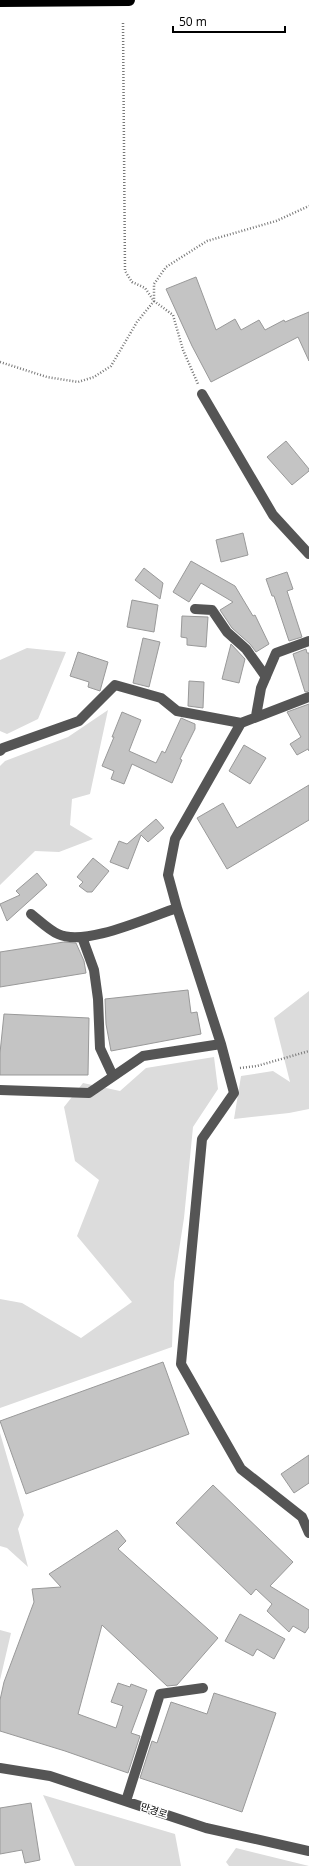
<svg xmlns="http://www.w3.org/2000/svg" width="309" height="1866" font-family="'Open Sans','Noto Sans KR',sans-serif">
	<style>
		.green { fill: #dcdcdc }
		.building { fill: #c4c4c4; stroke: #999 }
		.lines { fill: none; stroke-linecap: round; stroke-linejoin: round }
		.path { stroke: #777; stroke-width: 2.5; stroke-dasharray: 1 2; stroke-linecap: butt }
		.minor { stroke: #555; stroke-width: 10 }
		.highway { stroke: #000; stroke-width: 12 }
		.labels { text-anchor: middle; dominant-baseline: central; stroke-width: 3; stroke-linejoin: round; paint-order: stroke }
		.street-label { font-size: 10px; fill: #000; stroke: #fff }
	</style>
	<rect width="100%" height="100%" fill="#fff"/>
	<path class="green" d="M 27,648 L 66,652 L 38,719 L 7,734 L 0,731 L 0,660 Z
		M 108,710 L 90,794 L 72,799 L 70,825 L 93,839 L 59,852 L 35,851 L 0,885 L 0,766 L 5,761 L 68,737 Z
		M 309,991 L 309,1109 L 289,1113 L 234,1119 L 241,1076 L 273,1071 L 290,1082 L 274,1018 Z
		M 214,1057 L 218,1089 L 193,1127 L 184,1218 L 174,1282 L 172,1347 L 0,1408 L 0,1299 L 22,1303 L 81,1338 L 132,1302 L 77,1236 L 99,1180 L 75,1161 L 64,1107 L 83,1083 L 120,1091 L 146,1068 Z
		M 0,1433 L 24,1515 L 18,1529 L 28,1567 L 7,1548 L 0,1546 Z
		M 0,1630 L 11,1633 L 0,1680 Z
		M 43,1795 L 175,1834 L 181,1866 L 75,1866 Z
		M 236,1848 L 309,1866 L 229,1866 L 226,1862 Z"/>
	<path class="building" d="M 196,277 L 216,330 L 235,319 L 241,330 L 259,320 L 265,330 L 284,320 L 285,322 L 309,312 L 309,361 L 298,337 L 211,382 L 192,346 L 166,289 Z
		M 286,441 L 309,469 L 309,471 L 292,485 L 267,457 Z
		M 243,533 L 248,555 L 221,562 L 216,540 Z
		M 191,561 L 235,586 L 253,616 L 255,615 L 269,644 L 256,652 L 250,644 L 232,628 L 220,610 L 233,602 L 201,583 L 189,602 L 173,592 Z
		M 144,568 L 163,583 L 160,599 L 135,580 Z
		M 287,572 L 293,589 L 287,591 L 302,637 L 289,641 L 274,596 L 272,596 L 266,579 Z
		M 132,600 L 158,605 L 154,632 L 127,627 Z
		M 182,616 L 208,617 L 206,647 L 187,645 L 187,638 L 181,637 Z
		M 143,638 L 160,642 L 149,687 L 133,683 Z
		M 231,644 L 245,659 L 239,683 L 222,679 Z
		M 306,649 L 307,653 L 309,653 L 309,691 L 305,692 L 293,654 Z
		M 78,652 L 108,662 L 100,691 L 88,687 L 89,682 L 70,676 Z
		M 189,681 L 204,682 L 203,708 L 188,706 Z
		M 309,704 L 309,751 L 308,749 L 297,755 L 290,744 L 301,737 L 287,712 Z
		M 122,712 L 141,720 L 129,751 L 156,763 L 162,751 L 165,753 L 181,718 L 195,724 L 195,729 L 180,759 L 182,760 L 172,783 L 132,764 L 124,784 L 111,779 L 114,771 L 102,766 L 114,737 L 112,737 Z
		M 244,745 L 266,758 L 250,784 L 229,771 Z
		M 309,785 L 309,820 L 227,869 L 197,818 L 223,803 L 237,828 Z
		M 156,819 L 164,828 L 148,842 L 141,835 L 128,869 L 110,862 L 119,841 L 127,844 Z
		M 93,858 L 109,871 L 92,892 L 87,892 L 79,886 L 83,882 L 77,877 Z
		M 37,873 L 47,885 L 7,921 L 0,904 L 20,895 L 16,891 Z
		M 64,942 L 76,943 L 84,961 L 86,973 L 0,987 L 0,952 Z
		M 188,990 L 191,1013 L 197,1012 L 201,1034 L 111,1051 L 106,1024 L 105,999 Z
		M 4,1014 L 89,1018 L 88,1075 L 0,1075 L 0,1053 Z
		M 163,1362 L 189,1434 L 26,1494 L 0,1421 Z
		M 309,1455 L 309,1483 L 294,1493 L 281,1474 Z
		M 213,1485 L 293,1562 L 270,1586 L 309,1610 L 309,1627 L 305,1633 L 293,1626 L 289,1632 L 267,1611 L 272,1604 L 256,1589 L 251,1595 L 176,1523 Z
		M 117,1530 L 126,1541 L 118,1549 L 218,1638 L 177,1685 L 167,1686 L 102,1625 L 78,1714 L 116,1728 L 123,1706 L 111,1702 L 118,1683 L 130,1687 L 131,1684 L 147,1690 L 131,1733 L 140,1736 L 128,1773 L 65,1751 L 0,1731 L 0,1700 L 4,1682 L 34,1602 L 32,1589 L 61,1587 L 49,1574 Z
		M 240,1614 L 285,1639 L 274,1659 L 257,1649 L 253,1656 L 225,1641 Z
		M 214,1693 L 276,1713 L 242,1812 L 140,1778 L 152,1741 L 157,1743 L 171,1702 L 207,1714 Z
		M 31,1803 L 40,1860 L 25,1863 L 22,1850 L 0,1854 L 0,1808 Z"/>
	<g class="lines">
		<path class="path" d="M 123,23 L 125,271 L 132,282 L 145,288 L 154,301 L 173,315 L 183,350 L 198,384
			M 0,362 L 47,377 L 78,382 L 94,377 L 111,366 L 137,322 L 154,301 L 154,284 L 166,267 L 207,241 L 276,221 L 309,206
			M 240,1068 L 257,1066 L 309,1051"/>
		<path class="minor" d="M 202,394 L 273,515 L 309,554
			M 195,609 L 212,610 L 227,632 L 246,649 L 266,677
			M 309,697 L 241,723 L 175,839 L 168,875 L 177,908 L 221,1044 L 234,1093 L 202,1139 L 181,1364 L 241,1469 L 302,1517 L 309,1533
			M 256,716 L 261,688 L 276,653 L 309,641
			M 0,751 L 3,748 L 79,721 L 115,685 L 161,698 L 177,711 L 241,723
			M 31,914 C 40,921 49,930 58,934 C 85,947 149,917 177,908
			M 82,937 L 94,970 L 98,999 L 100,1048 L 113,1076
			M 0,1090 L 89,1093 L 143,1056 L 221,1044
			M 0,1768 L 50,1776 L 206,1828 L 309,1851
			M 126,1801 L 160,1694 L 203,1688"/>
		<path class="highway" d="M 0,1 L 129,0"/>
	</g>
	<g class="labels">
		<g class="street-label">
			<text transform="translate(154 1810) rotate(18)">만경로</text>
		</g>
	</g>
	<path d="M173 26v6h112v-6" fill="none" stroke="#000000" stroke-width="2"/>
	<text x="179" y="26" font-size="12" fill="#000000" stroke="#ffffff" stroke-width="3" paint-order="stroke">50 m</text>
</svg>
